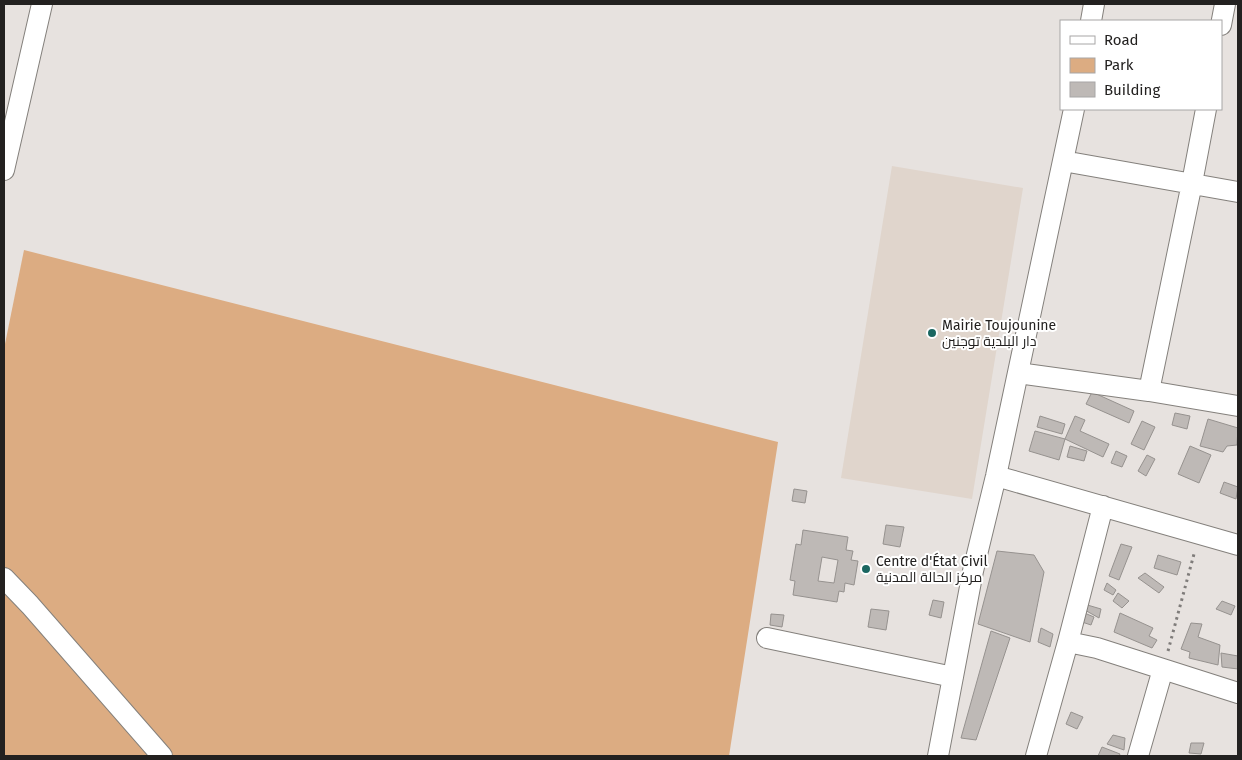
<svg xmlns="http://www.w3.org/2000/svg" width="1242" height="760" font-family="'Fira Sans',Cairo,sans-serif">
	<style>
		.built { fill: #e0d5cc }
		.green { fill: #dcac82 }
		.building { fill: #beb9b6; stroke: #96928f; fill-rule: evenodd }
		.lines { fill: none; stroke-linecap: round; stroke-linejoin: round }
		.minor-casing { stroke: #84807c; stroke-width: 22 }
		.path { stroke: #7f7c7a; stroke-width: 3; stroke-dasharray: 2.5 4; stroke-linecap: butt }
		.minor { stroke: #fff; stroke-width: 20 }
		.poi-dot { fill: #1b6761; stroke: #fff; stroke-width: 2 }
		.labels { text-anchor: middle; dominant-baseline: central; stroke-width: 4; stroke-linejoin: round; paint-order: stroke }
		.poi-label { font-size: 14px; fill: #232120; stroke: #fff; text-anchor: start }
	</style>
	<rect width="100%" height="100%" fill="#e7e2df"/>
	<path class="built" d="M 892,166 L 1023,188 L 972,499 L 841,478 Z"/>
	<path class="green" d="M 24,250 L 778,442 L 729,756 L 4,756 L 4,349 Z"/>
	<path class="building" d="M 1092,392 L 1134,411 L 1129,423 L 1086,404 Z
		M 1175,413 L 1190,416 L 1187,429 L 1172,425 Z
		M 1040,416 L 1065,424 L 1062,434 L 1037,427 Z
		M 1075,416 L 1085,420 L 1080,431 L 1109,444 L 1103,457 L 1065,439 Z
		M 1208,419 L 1238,428 L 1237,445 L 1227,446 L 1223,452 L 1200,446 Z
		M 1142,421 L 1155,427 L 1144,450 L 1131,444 Z
		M 1035,431 L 1065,439 L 1059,460 L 1029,451 Z
		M 1070,446 L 1087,451 L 1084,461 L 1067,457 Z
		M 1190,446 L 1211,455 L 1199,483 L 1178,474 Z
		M 1116,451 L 1127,456 L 1122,467 L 1111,463 Z
		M 1147,455 L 1155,459 L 1146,476 L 1138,471 Z
		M 1224,482 L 1238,487 L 1236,499 L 1220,493 Z
		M 794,489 L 807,491 L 805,503 L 792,501 Z
		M 886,525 L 904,527 L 900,547 L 883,544 Z
		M 803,530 L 848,537 L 846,550 L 853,551 L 851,560 L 858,561 L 854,585 L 845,583 L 844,592 L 839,591 L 837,602 L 793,595 L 795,581 L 790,580 L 796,544 L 801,545 ZM 822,557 L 838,560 L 834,583 L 818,581 Z
		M 1121,544 L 1132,547 L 1119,580 L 1109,576 Z
		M 997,551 L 1034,555 L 1044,572 L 1030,642 L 978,624 Z
		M 1158,555 L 1181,562 L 1177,575 L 1154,568 Z
		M 1145,573 L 1164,587 L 1159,593 L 1138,578 Z
		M 1107,583 L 1116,590 L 1113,595 L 1104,590 Z
		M 1118,593 L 1129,601 L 1122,608 L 1113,601 Z
		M 933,600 L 944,602 L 941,618 L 929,615 Z
		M 1222,601 L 1235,606 L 1231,615 L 1216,609 Z
		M 1084,604 L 1101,609 L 1099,618 L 1083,609 Z
		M 871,609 L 889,611 L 886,630 L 868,627 Z
		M 1082,612 L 1094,617 L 1091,625 L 1079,621 Z
		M 1120,613 L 1153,628 L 1149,636 L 1157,640 L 1152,648 L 1114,632 Z
		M 771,614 L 784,615 L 782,627 L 770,625 Z
		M 1191,623 L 1202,624 L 1198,637 L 1220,645 L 1218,665 L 1189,658 L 1190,652 L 1181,649 Z
		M 1041,628 L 1053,634 L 1050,647 L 1038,642 Z
		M 991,631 L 1010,638 L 976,740 L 961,738 Z
		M 1221,653 L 1238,656 L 1238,669 L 1222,667 Z
		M 1071,712 L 1083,717 L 1077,729 L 1066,724 Z
		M 1113,735 L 1125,738 L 1124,750 L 1107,744 Z
		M 1191,743 L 1204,743 L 1201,754 L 1189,753 Z
		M 1102,747 L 1120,754 L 1119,756 L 1098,756 Z"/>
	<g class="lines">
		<g class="minor-casing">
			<path id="minor" d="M 1091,21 L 1094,4
				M 1221,25 L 1225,4
				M 1063,161 L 1238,192
				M 4,170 L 42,4
				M 1018,373 L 1149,391 L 1238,406
				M 1149,391 L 1192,183 L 1206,109
				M 996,476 L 1238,545
				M 4,578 L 30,605 L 162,756
				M 767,638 L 953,677
				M 1068,642 L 1103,506
				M 938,756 L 973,571 L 996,476 L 1074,109
				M 1036,756 L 1068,642 L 1097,648 L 1238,693
				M 1138,756 L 1163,669"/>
		</g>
		<path class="path" d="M 1168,651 L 1194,554"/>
		<use href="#minor" class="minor"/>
	</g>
	<g class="poi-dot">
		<circle cx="932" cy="333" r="5"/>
		<circle cx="866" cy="569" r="5"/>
	</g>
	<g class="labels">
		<g class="poi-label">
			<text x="942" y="325">Mairie Toujounine<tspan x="942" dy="16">دار البلدية توجنين</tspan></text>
			<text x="876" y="561">Centre d'État Civil<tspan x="876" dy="16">مركز الحالة المدنية</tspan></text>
		</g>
	</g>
	<rect width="1242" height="760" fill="none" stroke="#232120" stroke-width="10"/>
	<rect x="1060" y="20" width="162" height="90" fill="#ffffff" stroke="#a7a6a6"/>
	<rect x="1070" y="36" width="25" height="8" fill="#ffffff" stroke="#a7a6a6"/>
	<text x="1104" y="45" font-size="15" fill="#232120">Road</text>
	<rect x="1070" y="58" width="25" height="15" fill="#dcac82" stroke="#a7a6a6"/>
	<text x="1104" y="70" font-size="15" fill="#232120">Park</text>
	<rect x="1070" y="82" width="25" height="15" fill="#beb9b6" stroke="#a7a6a6"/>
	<text x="1104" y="95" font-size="15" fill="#232120">Building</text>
</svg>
